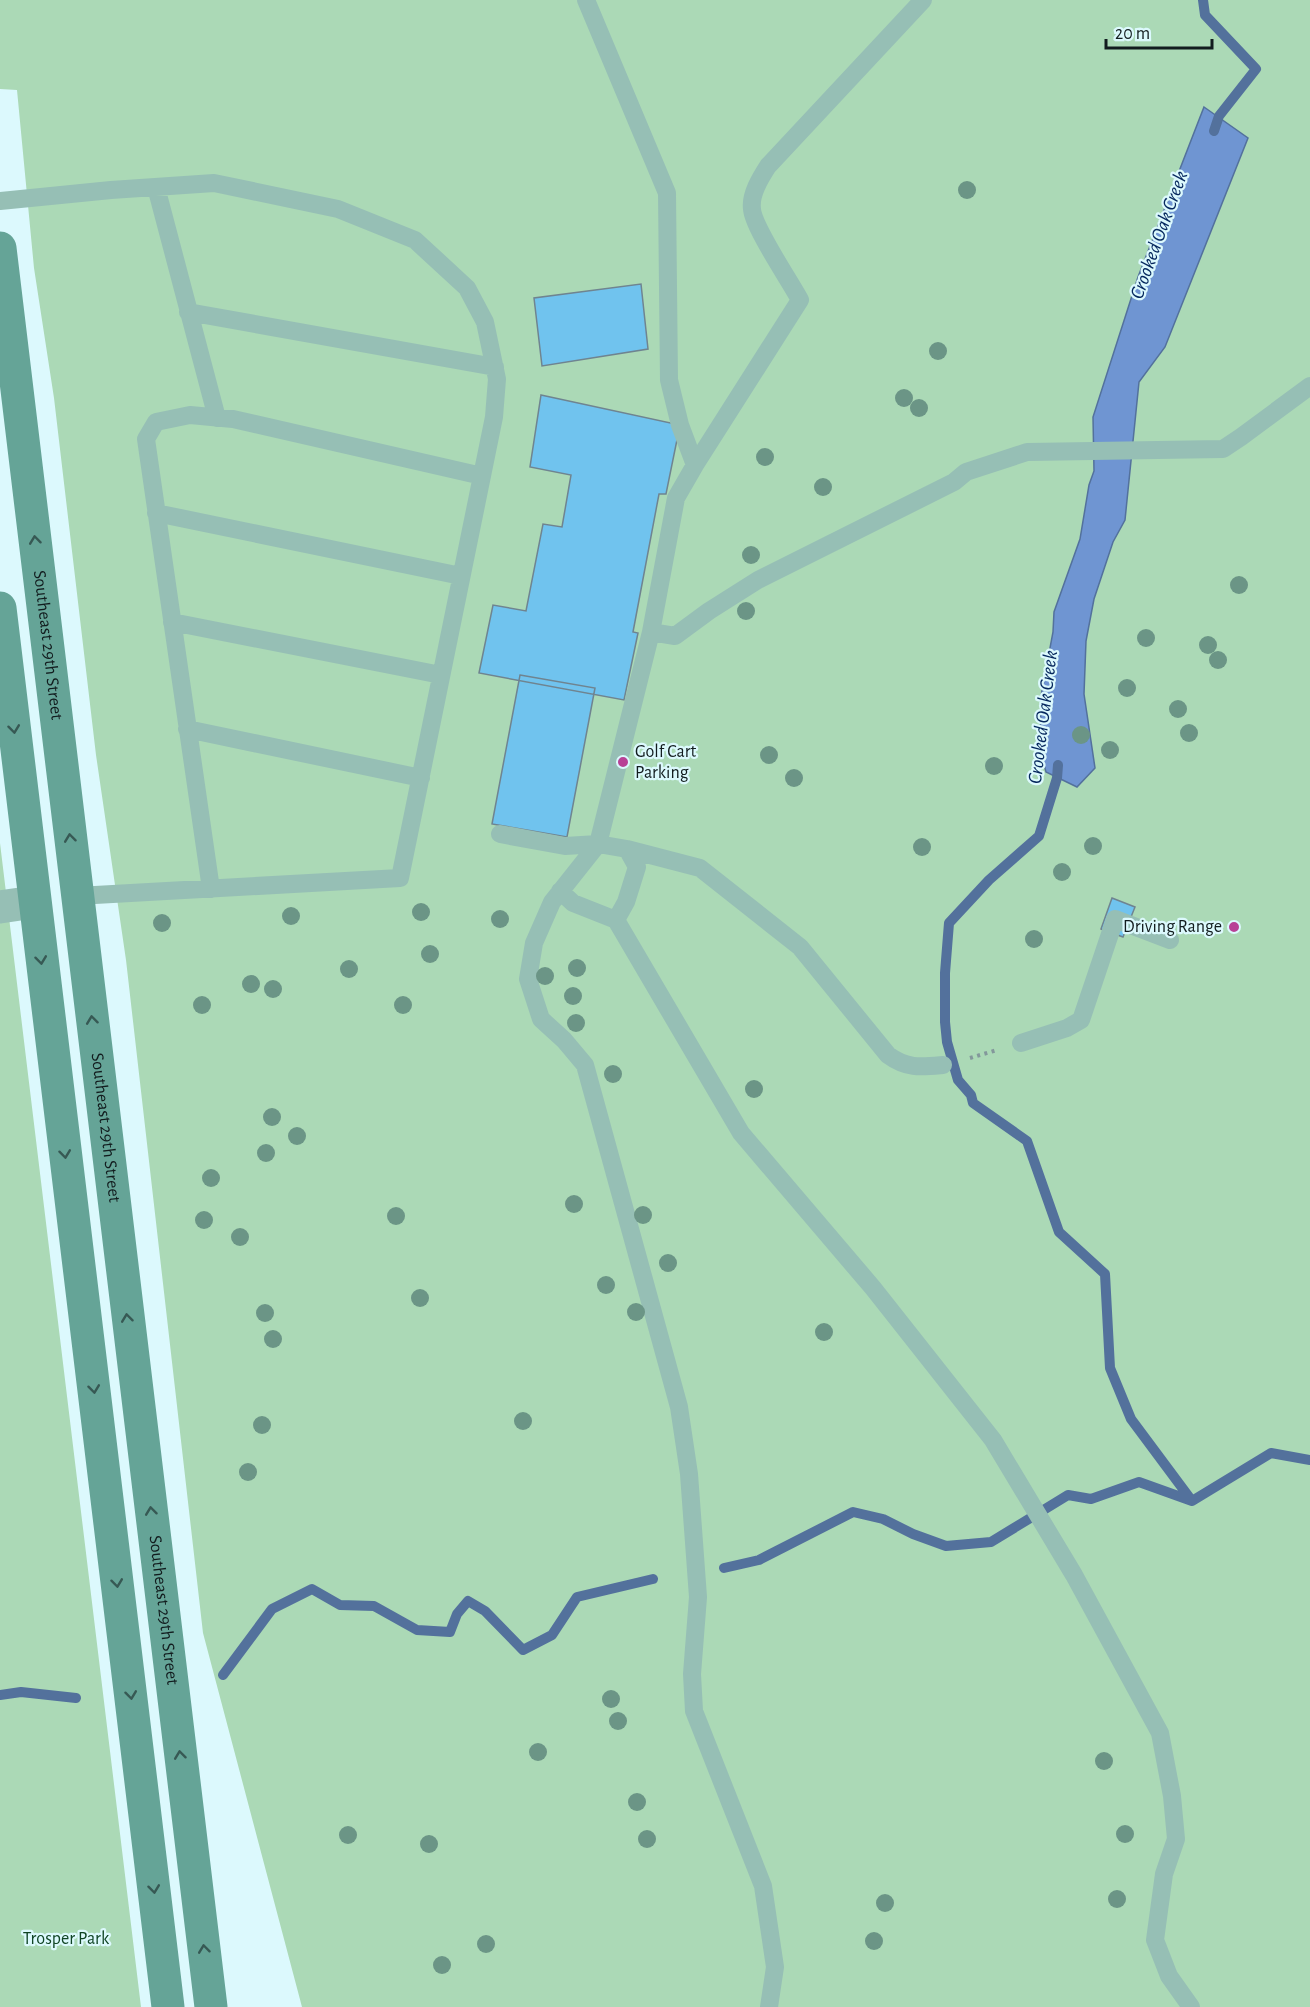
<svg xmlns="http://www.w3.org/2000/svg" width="1310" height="2007" font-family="'Alegreya Sans',sans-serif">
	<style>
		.green { fill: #abd9b6 }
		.water { fill: #6f95d2; stroke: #53719c; stroke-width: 1.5 }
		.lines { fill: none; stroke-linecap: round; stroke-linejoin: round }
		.stream { stroke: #53719c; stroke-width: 10 }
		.building { fill: #70c3ee; stroke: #6f8490; stroke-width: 1.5 }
		.path { stroke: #83989b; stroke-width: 4; stroke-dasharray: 3 4.5; stroke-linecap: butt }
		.service { stroke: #96bfb5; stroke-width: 18 }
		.minor { stroke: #96bfb5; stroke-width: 33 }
		.secondary { stroke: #65a497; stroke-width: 33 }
		.tree { fill: #6b9586 }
		.oneway { stroke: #375954 }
		.poi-dot { fill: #b84196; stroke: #dcf9fd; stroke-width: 2 }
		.labels { text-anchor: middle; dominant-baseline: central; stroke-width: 4.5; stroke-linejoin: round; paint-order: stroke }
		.street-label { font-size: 18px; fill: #121c1e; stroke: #dcf9fd }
		.poi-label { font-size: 18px; fill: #121c1e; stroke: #dcf9fd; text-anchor: start }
		.park-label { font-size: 18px; fill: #0f4424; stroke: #dcf9fd }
		.water-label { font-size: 20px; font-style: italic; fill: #05275d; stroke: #dcf9fd }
	</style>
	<rect width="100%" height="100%" fill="#dcf9fd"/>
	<path class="green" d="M 0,0 L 1310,0 L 1310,2007 L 302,2007 L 203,1633 L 126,960 L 96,755 L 54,398 L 34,268 L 17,90 L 0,89 Z
		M 0,843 L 141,2007 L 0,2007 Z"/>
	<path class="water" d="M 1204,107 L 1248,138 L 1165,347 L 1139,382 L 1125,520 L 1113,542 L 1094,599 L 1086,641 L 1084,694 L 1095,768 L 1077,787 L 1046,772 L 1040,750 L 1041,696 L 1053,632 L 1054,612 L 1080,539 L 1089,485 L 1094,471 L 1093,417 L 1138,277 Z"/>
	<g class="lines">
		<path class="stream" d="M 1203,0 L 1205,15 L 1256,69 L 1219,116 L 1214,131
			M 1058,765 L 1057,778 L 1039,836 L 989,880 L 949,923 L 945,973 L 945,1022 L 947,1042 L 958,1080 L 971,1095 L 973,1103 L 1027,1141 L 1059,1232 L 1105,1274 L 1110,1368 L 1131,1419 L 1192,1501
			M 1192,1501 L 1271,1453 L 1310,1460
			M 724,1568 L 759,1560 L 853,1512 L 883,1519 L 913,1534 L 946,1546 L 991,1542 L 1068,1495 L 1091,1499 L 1139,1482 L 1192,1501
			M 223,1675 L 272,1609 L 312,1589 L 340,1605 L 374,1606 L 417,1630 L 450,1632 L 457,1614 L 468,1601 L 485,1611 L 523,1650 L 552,1635 L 577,1597 L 653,1579
			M 0,1695 L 21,1692 L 76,1698"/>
	</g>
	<path class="building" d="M 641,284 L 648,349 L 542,366 L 534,298 Z
		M 541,395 L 680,425 L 666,494 L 659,494 L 633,632 L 638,633 L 624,700 L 479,673 L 493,605 L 526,611 L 543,524 L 562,527 L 571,475 L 530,467 Z
		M 520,675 L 595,688 L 567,837 L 492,824 Z
		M 1112,898 L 1135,907 L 1123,937 L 1101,929 Z"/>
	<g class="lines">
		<path class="path" d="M 970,1058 L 997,1050"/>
		<path class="service" d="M 586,0 L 667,193 L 669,380 L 680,425 L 695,465
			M 923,0 L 768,166 C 761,177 750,194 752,209 C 753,227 790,281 800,300 L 695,465 L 676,498 L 651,632 L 675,636 L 709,611 L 758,580 L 954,482 L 966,472 L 1027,452 L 1223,449 L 1241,437 L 1310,386
			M 156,187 L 217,418
			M 0,201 L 111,190 L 214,183 L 338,209 L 415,240 L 467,288 L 485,322 L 497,379 L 494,417 L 400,878 L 77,896
			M 188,312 L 495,367
			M 156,513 L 461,576
			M 172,622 L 441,675
			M 651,632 L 598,844 L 552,902 L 534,943 L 528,979 L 541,1019 L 564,1040 L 585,1065 L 679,1407 L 689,1474 L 698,1597 L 692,1674 L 694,1711 L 763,1886 L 775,1967 L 769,2007
			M 187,729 L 421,778
			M 500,834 L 565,846 L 598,844 L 627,849 L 700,868 L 800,947 L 888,1055 C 907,1069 921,1067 943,1065
			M 211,889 L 146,439 L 156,422 L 190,415 L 233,419 L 482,476
			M 560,891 L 573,903 L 616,920 L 741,1133 L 873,1288 L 993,1440 L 1074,1575 L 1160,1733 L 1172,1796 L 1176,1839 L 1164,1874 L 1155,1940 L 1169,1976 L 1191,2007
			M 616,920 L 626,902 L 637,867 L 627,849
			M 1021,1043 L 1067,1028 L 1081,1020 L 1115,919 L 1170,940"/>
		<path class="minor" d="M 0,907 L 34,902"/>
		<g class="secondary">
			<path id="s1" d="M 0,248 L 211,2007"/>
			<path d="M 0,608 L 168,2007"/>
		</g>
	</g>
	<g class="tree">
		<circle cx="967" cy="190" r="9"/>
		<circle cx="938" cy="351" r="9"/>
		<circle cx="904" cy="398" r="9"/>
		<circle cx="919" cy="408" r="9"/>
		<circle cx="765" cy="457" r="9"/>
		<circle cx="823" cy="487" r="9"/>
		<circle cx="751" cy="555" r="9"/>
		<circle cx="1239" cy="585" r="9"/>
		<circle cx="746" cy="611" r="9"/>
		<circle cx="1146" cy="638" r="9"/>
		<circle cx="1208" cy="645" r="9"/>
		<circle cx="1218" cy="660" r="9"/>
		<circle cx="1127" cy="688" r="9"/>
		<circle cx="1178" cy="709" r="9"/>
		<circle cx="1189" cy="733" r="9"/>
		<circle cx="1081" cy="735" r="9"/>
		<circle cx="1110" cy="750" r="9"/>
		<circle cx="769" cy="755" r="9"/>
		<circle cx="994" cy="766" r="9"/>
		<circle cx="794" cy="778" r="9"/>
		<circle cx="1093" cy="846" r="9"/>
		<circle cx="922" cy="847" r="9"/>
		<circle cx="1062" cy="872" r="9"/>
		<circle cx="421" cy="912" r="9"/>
		<circle cx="291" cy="916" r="9"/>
		<circle cx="500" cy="919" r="9"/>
		<circle cx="162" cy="923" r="9"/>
		<circle cx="1034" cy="939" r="9"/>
		<circle cx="430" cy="954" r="9"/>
		<circle cx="577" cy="968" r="9"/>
		<circle cx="349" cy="969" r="9"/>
		<circle cx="545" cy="976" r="9"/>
		<circle cx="251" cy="984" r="9"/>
		<circle cx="273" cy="989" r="9"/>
		<circle cx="573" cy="996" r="9"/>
		<circle cx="202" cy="1005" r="9"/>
		<circle cx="403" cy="1005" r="9"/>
		<circle cx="576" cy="1023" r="9"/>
		<circle cx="613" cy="1074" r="9"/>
		<circle cx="754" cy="1089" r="9"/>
		<circle cx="272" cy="1117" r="9"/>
		<circle cx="297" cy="1136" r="9"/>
		<circle cx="266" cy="1153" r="9"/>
		<circle cx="211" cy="1178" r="9"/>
		<circle cx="574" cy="1204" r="9"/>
		<circle cx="643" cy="1215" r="9"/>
		<circle cx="396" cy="1216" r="9"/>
		<circle cx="204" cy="1220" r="9"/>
		<circle cx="240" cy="1237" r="9"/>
		<circle cx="668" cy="1263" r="9"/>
		<circle cx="606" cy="1285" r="9"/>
		<circle cx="420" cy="1298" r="9"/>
		<circle cx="636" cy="1312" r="9"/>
		<circle cx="265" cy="1313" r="9"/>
		<circle cx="824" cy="1332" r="9"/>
		<circle cx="273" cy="1339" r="9"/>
		<circle cx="523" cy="1421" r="9"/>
		<circle cx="262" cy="1425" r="9"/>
		<circle cx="248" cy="1472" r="9"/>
		<circle cx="611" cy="1699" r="9"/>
		<circle cx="618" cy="1721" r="9"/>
		<circle cx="538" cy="1752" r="9"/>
		<circle cx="1104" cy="1761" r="9"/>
		<circle cx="637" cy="1802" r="9"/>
		<circle cx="1125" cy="1834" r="9"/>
		<circle cx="348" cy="1835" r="9"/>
		<circle cx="647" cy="1839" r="9"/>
		<circle cx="429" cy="1844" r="9"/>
		<circle cx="1117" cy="1899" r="9"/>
		<circle cx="885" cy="1903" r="9"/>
		<circle cx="874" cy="1941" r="9"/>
		<circle cx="486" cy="1944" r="9"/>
		<circle cx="442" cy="1965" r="9"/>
	</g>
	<defs><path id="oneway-chevron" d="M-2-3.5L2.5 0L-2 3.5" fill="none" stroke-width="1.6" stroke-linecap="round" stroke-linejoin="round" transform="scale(1.5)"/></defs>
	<g class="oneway">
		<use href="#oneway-chevron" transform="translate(35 540) rotate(-97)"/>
		<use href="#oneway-chevron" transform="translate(14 729) rotate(83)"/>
		<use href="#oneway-chevron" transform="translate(70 838) rotate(-97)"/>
		<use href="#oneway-chevron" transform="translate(41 960) rotate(83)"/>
		<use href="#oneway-chevron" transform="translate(92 1020) rotate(-97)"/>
		<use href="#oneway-chevron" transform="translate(65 1154) rotate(83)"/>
		<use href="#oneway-chevron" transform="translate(127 1318) rotate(-97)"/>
		<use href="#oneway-chevron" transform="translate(94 1389) rotate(83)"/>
		<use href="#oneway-chevron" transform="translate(151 1511) rotate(-97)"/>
		<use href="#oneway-chevron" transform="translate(117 1583) rotate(83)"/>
		<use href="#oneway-chevron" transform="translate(131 1695) rotate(83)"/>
		<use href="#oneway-chevron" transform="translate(180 1755) rotate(-97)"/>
		<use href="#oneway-chevron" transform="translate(154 1889) rotate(83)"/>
		<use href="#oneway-chevron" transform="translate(204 1949) rotate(-97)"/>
	</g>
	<g class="poi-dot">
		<circle cx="623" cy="762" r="6"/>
		<circle cx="1234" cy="927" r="6"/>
	</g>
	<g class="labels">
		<g class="street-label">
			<text stroke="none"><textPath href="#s1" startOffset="400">Southeast 29th Street</textPath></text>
			<text stroke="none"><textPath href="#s1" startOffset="886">Southeast 29th Street</textPath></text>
			<text stroke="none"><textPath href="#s1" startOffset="1372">Southeast 29th Street</textPath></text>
		</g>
		<g class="poi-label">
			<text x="635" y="752">Golf Cart<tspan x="635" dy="21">Parking</tspan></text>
			<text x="1222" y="927" text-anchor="end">Driving Range</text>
		</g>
		<g class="park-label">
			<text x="66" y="1939">Trosper Park</text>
		</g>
		<g class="water-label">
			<text transform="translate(1159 235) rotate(-70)">Crooked Oak Creek</text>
			<text transform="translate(1043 717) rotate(-83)">Crooked Oak Creek</text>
		</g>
	</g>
	<path d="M1106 39v9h106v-9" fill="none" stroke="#121c1e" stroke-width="3"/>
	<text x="1115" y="39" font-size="18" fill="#121c1e" stroke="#dcf9fd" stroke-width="4.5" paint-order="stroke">20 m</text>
</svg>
